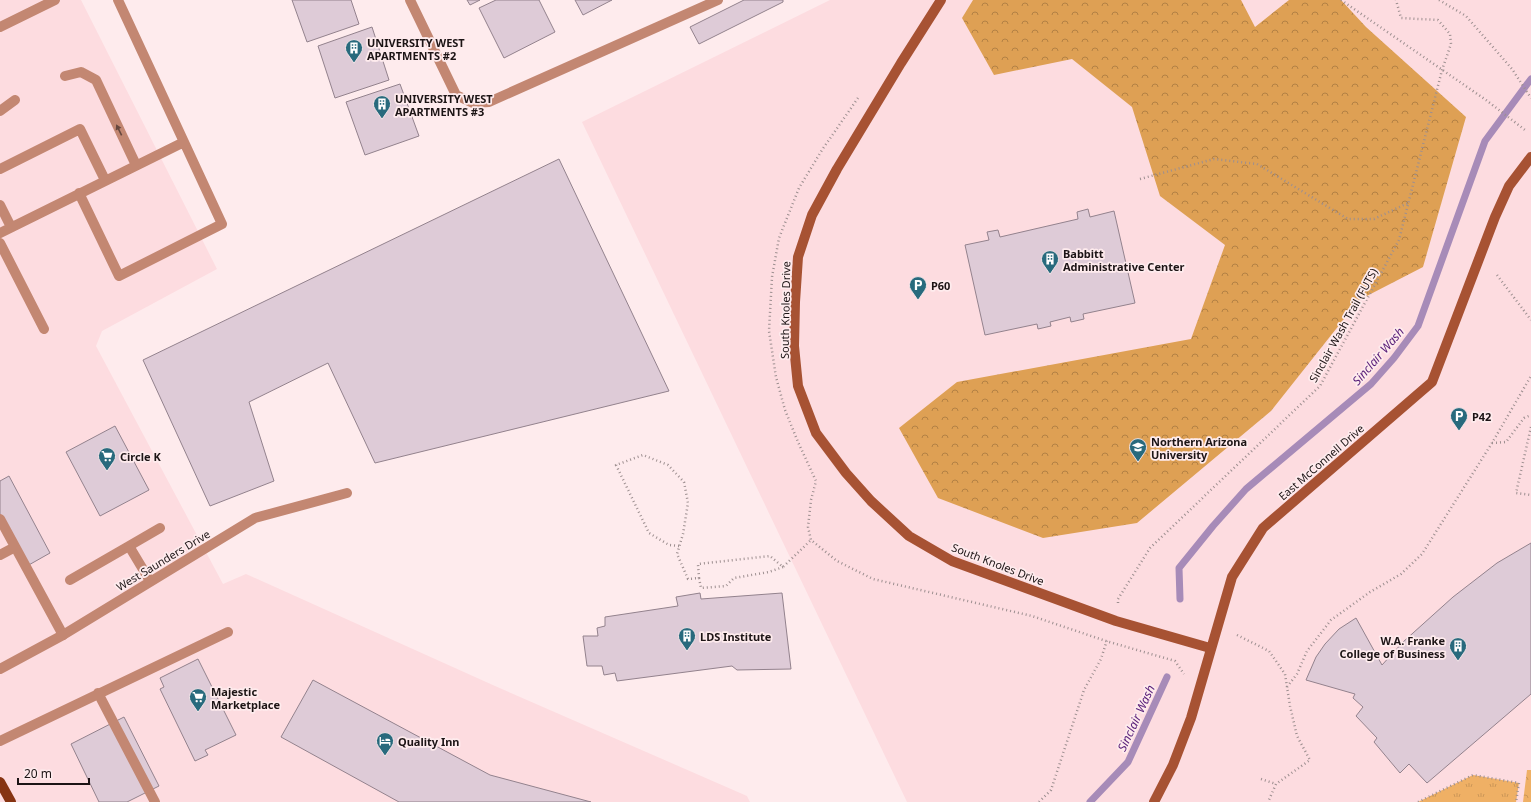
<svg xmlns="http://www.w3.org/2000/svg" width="1531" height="802" font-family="'Noto Sans',sans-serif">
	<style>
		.built { fill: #fddce0 }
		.grass { fill: url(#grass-tufts) }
		.forest { fill: url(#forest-crowns) }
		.park { fill: url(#park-crowns) }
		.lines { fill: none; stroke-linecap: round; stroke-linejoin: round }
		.stream { stroke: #a78bb8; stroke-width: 7 }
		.building { fill: #decbd7; stroke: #93828d }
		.path { stroke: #9d8f90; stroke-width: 2.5; stroke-dasharray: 1 3; stroke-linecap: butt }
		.lane { stroke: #c38772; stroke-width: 10 }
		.street { stroke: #c38772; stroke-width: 10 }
		.secondary { stroke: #a75233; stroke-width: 10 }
		.primary { stroke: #863312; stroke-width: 10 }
		.oneway { fill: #67483f }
		.labels { text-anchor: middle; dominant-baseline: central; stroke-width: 3.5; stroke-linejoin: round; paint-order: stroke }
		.poi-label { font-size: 11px; font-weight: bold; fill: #1c1415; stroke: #feebed; text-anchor: start }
		.street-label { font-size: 11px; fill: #1c1415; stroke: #feebed }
		.water-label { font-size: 12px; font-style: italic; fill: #571d78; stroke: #feebed }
	</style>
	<defs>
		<pattern id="grass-tufts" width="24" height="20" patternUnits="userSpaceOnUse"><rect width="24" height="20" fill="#efb065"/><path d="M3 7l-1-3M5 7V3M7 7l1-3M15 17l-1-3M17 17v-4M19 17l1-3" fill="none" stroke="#cc9657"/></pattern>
		<pattern id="forest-crowns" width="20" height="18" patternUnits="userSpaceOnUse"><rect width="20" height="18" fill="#dea054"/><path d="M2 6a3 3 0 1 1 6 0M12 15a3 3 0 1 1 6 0" fill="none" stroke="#b38144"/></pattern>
		<pattern id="park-crowns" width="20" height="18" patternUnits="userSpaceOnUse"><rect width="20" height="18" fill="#efb065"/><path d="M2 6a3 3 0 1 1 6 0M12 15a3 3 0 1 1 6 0" fill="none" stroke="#cc9657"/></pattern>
	</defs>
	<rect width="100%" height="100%" fill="#feebed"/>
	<path class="built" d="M 0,0 L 81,0 L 217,269 L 102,331 L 96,346 L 223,584 L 246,574 L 495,686 L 747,796 L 750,802 L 0,802 Z
		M 830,0 L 1531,0 L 1531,802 L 907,802 L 582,122 Z"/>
	<path class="grass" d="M 1473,775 L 1519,783 L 1516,802 L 1418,802 Z"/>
	<path class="forest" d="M 973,0 L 1241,0 L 1255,27 L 1289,0 L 1341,0 L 1366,27 L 1466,117 L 1423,267 L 1359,300 L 1271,411 L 1137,523 L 1043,538 L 938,498 L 899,428 L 957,382 L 1191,339 L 1225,245 L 1160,196 L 1132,107 L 1072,59 L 994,75 L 962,18 Z"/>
	<path class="park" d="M 1527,770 L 1531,770 L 1531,802 L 1523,802 Z"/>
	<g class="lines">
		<path class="stream" d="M 1180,599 L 1179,568 L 1213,526 L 1246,489 L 1371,384 L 1394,358 L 1418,326 L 1485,141 L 1531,79
			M 1090,802 L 1128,762 L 1167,677"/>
	</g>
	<path class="building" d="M 292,0 L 351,0 L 359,24 L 307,42 Z
		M 467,0 L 480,0 L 470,5 Z
		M 496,0 L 539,0 L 555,32 L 504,58 L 479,8 Z
		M 575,0 L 612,0 L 583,15 Z
		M 744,0 L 783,0 L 783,2 L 699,44 L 690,27 Z
		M 372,27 L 389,80 L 335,98 L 318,46 Z
		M 400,84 L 419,136 L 365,155 L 346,102 Z
		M 559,159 L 669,391 L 375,463 L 328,363 L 249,402 L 274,481 L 210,506 L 143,360 Z
		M 1088,209 L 1090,217 L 1114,211 L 1135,303 L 1083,314 L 1084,319 L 1071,322 L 1070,317 L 1050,322 L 1051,326 L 1038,329 L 1037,324 L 985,335 L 965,245 L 989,240 L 987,232 L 998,230 L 1000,237 L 1078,219 L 1077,212 Z
		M 115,426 L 149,490 L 100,516 L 66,452 Z
		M 9,476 L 50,553 L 27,566 L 0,515 L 0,481 Z
		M 1531,543 L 1531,694 L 1427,783 L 1409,764 L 1400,773 L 1374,742 L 1377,738 L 1356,716 L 1363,707 L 1353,698 L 1355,694 L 1306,680 L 1316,657 L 1325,644 L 1339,629 L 1356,618 L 1382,665 L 1403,642 L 1453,597 L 1497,563 Z
		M 700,593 L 701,599 L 782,593 L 791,669 L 737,670 L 732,666 L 617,681 L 615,673 L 604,675 L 602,666 L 587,666 L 583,636 L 598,636 L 597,628 L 605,626 L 605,617 L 678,606 L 676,597 Z
		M 198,659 L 236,735 L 205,750 L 208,755 L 195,761 L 160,689 L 164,687 L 160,678 Z
		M 313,680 L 490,775 L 591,802 L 399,802 L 281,737 Z
		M 124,717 L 159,786 L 127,802 L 99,802 L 71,744 Z"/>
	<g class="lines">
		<path class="path" d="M 1341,0 L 1486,100 L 1525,130
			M 1439,0 L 1466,16 L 1512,69 L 1531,98
			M 858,98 L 822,150 L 799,188 L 779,238 L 772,277 L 769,331 L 776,377 L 785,410 L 798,442 L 816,481 L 811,500 L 808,527 L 811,540 L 837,561 L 873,579 L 1032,616 L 1106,641 L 1175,661 L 1184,674
			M 1140,179 L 1214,159 L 1257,164 L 1348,219 L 1374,219 L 1408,203
			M 1497,275 L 1531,320
			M 1531,427 L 1516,493 L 1531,495
			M 1492,443 L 1506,442 L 1524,418 L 1531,415
			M 679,546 L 669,545 L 649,533 L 616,465 L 643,455 L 668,465 L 684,482 L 688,503 L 683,534 L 677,554 L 688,579 L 699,578 L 698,564 L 770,556 L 783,567 L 811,540
			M 699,578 L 701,588 L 726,586 L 734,578 L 769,572 L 783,567
			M 1118,603 L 1118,599 L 1150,548 L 1320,386 L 1399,240 L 1442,70 L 1451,44 L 1450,34 L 1438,20 L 1401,18 L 1396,0
			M 1237,635 L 1269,651 L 1285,674 L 1290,706 L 1297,736 L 1310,760 L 1276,784 L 1268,802
			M 1287,687 L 1297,674 L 1307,651 L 1331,620 L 1370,592 L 1401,574 L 1422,554 L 1492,443 L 1531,376
			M 1261,779 L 1276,784
			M 1039,802 L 1051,790 L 1084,690 L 1101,659 L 1107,640
			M 1418,802 L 1473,775 L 1519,783 L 1516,802"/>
		<path class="lane" d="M 410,0 L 456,95 L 473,103 L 489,102 L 718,0
			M 0,27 L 55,0
			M 65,76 L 81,72 L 96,80 L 136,165
			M 0,111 L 15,100
			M 0,169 L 80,129 L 105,180
			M 79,193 L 119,276 L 222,224 L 184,142
			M 0,205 L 11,227
			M 0,233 L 184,142 L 118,0
			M 0,243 L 44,329
			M 0,519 L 63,635
			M 0,555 L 15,547
			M 70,580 L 129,546
			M 150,581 L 129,546 L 160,528
			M 98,693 L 155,802
			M 0,741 L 228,632"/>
		<path class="street" d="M 0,669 L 63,635 L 255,518 L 347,493"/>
		<path class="secondary" d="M 941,0 L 901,63 L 837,169 L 812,215 L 798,257 L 795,302 L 794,346 L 798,386 L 816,433 L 846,473 L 871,501 L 909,536 L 952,561 L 1116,621 L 1210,648
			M 1154,802 L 1173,765 L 1191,718 L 1232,577 L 1263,528 L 1432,382 L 1495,217 L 1509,186 L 1531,157"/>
		<path class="primary" d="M 0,782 L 11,802"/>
	</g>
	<defs><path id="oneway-solid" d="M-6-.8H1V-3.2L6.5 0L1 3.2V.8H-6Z"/></defs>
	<use class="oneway" href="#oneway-solid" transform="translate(119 130) rotate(-116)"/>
	<defs>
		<g id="building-pin" transform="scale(0.9)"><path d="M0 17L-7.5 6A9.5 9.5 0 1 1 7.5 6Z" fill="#286a7d" stroke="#feebed"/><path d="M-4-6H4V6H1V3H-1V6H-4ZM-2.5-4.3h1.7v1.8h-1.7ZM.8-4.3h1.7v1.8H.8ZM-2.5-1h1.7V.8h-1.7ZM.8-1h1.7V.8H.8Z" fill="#fff"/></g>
		<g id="parking-pin" transform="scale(0.9)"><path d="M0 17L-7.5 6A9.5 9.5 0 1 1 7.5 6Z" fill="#286a7d" stroke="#feebed"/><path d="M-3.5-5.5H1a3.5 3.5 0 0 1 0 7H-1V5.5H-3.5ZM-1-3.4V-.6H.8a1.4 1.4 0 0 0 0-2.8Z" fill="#fff"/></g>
		<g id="university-pin" transform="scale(0.9)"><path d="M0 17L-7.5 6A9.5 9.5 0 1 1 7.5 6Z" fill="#286a7d" stroke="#feebed"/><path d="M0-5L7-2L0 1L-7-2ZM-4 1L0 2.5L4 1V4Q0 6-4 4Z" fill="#fff"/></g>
		<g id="supermarket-pin" transform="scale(0.9)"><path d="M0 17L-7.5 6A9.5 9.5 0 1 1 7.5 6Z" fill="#286a7d" stroke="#feebed"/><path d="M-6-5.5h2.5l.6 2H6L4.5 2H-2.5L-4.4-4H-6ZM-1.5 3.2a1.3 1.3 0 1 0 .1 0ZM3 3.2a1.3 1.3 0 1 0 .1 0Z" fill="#fff"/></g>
		<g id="hotel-pin" transform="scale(0.9)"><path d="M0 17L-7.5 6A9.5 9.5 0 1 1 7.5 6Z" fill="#286a7d" stroke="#feebed"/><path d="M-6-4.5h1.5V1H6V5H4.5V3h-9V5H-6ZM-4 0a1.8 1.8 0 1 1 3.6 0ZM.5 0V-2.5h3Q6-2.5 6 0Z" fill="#fff"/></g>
	</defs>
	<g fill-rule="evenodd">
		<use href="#building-pin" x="354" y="48"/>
		<use href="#building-pin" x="382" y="104"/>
		<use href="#building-pin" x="1050" y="259"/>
		<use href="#parking-pin" x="918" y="285"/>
		<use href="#parking-pin" x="1459" y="416"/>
		<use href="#university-pin" x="1138" y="447"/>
		<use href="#supermarket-pin" x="107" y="456"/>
		<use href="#building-pin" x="687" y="636"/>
		<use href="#building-pin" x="1458" y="646"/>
		<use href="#supermarket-pin" x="198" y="697"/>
		<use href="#hotel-pin" x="385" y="741"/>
	</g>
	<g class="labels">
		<g class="poi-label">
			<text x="367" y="42">UNIVERSITY WEST<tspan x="367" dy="13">APARTMENTS #2</tspan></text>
			<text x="395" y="98">UNIVERSITY WEST<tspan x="395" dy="13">APARTMENTS #3</tspan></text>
			<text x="1063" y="253">Babbitt<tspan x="1063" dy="13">Administrative Center</tspan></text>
			<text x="931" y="285">P60</text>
			<text x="1472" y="416">P42</text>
			<text x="1151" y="441">Northern Arizona<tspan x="1151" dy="13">University</tspan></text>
			<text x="120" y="456">Circle K</text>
			<text x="700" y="636">LDS Institute</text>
			<text x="1445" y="640" text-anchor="end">W.A. Franke<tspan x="1445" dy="13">College of Business</tspan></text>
			<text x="211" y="691">Majestic<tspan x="211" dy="13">Marketplace</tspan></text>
			<text x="398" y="741">Quality Inn</text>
		</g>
		<g class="street-label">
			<text transform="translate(785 310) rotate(-89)">South Knoles Drive</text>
			<text transform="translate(1343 325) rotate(-61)">Sinclair Wash Trail (FUTS)</text>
			<text transform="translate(1321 462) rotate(-41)">East McConnell Drive</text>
			<text transform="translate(163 560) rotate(-31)">West Saunders Drive</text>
			<text transform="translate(998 564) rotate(21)">South Knoles Drive</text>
		</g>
		<g class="water-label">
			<text transform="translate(1378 356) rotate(-49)">Sinclair Wash</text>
			<text transform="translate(1136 718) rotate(-65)">Sinclair Wash</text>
		</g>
	</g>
	<path d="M18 778v6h71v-6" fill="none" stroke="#1c1415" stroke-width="2"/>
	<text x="24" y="778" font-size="12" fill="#1c1415" stroke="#feebed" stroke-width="3" paint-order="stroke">20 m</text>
</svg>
